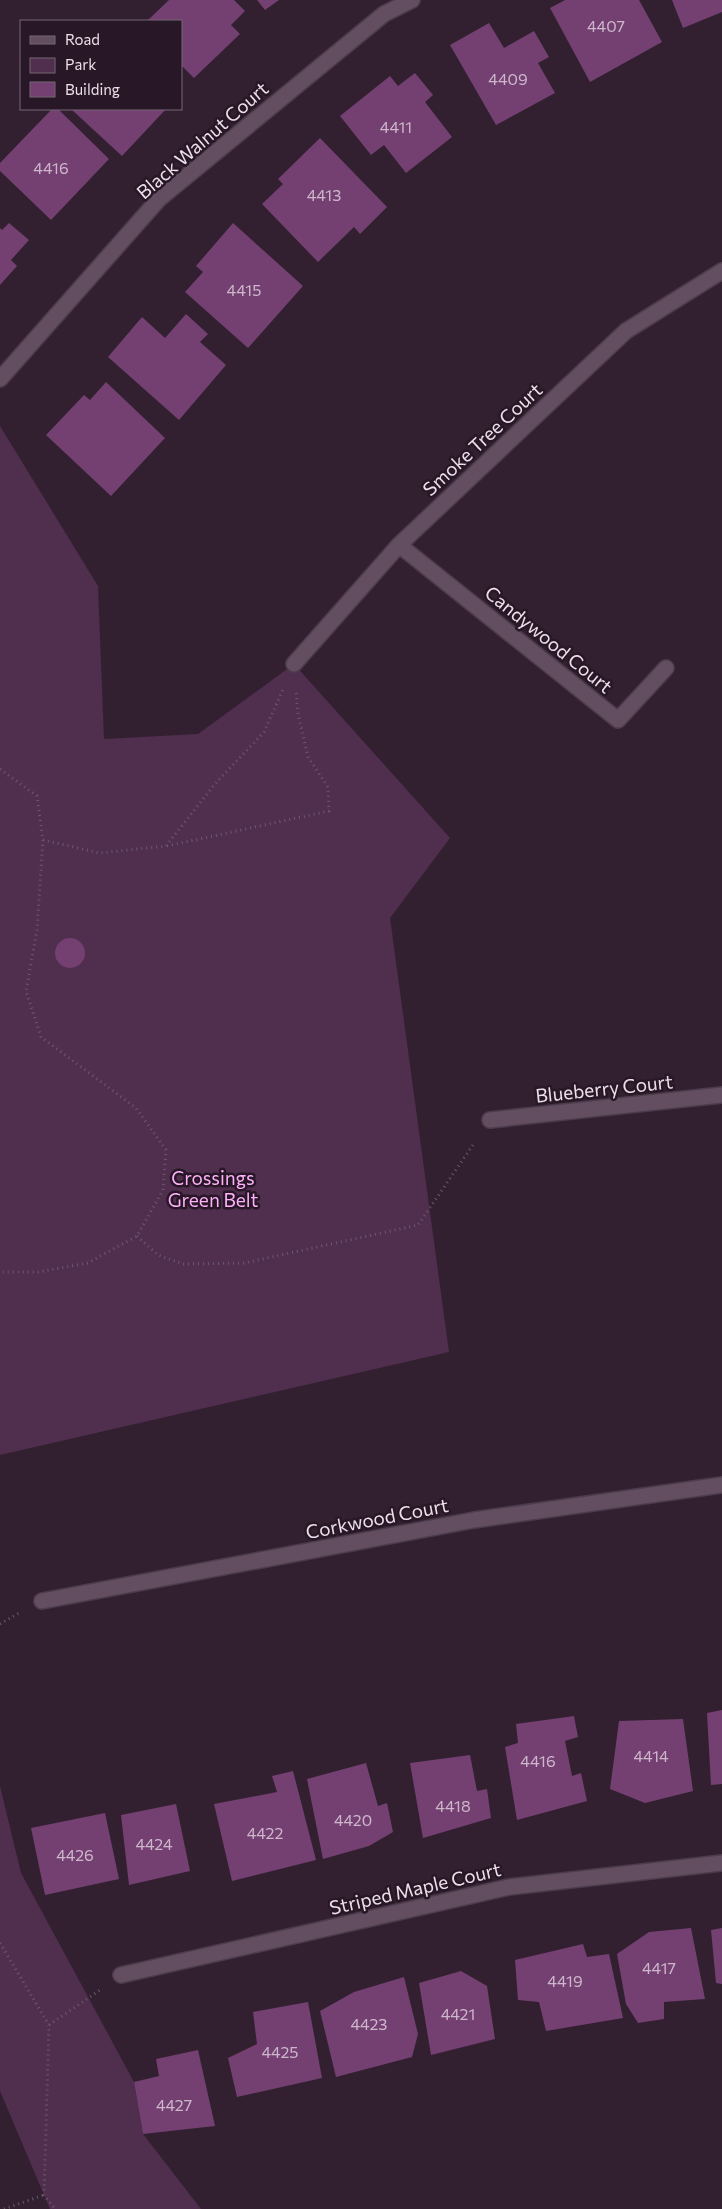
<svg xmlns="http://www.w3.org/2000/svg" width="722" height="2209" font-family="Commissioner,sans-serif">
	<style>
		.green { fill: #502e4e }
		.building { fill: #734071 }
		.lines { fill: none; stroke-linecap: round; stroke-linejoin: round }
		.street-casing { stroke: #4c3c4b; stroke-width: 18 }
		.path { stroke: #6b5b6a; stroke-width: 3; stroke-dasharray: 1 4; stroke-linecap: butt }
		.street { stroke: #624e60; stroke-width: 15 }
		.labels { text-anchor: middle; dominant-baseline: central; stroke-width: 5; stroke-linejoin: round; paint-order: stroke }
		.number-label { font-size: 16px; fill: #ceb7cc }
		.street-label { font-size: 19px; fill: #ecdfea; stroke: #281727 }
		.park-label { font-size: 19px; fill: #feb0f9; stroke: #281727 }
	</style>
	<rect width="100%" height="100%" fill="#322031"/>
	<path class="green" d="M 0,426 L 98,586 L 104,739 L 198,734 L 294,664 L 450,838 L 390,918 L 449,1352 L 0,1455 Z
		M 0,1786 L 21,1873 L 134,2082 L 143,2134 L 201,2209 L 50,2209 L 0,2091 Z"/>
	<path class="building" d="M 169,0 L 234,0 L 245,11 L 231,25 L 240,34 L 194,78 L 181,65 L 181,21 L 147,21 Z
		M 257,0 L 279,0 L 265,10 Z
		M 565,0 L 639,0 L 662,42 L 590,82 L 550,8 Z
		M 672,0 L 722,0 L 722,12 L 683,28 Z
		M 489,23 L 504,48 L 534,31 L 549,57 L 538,63 L 555,93 L 496,125 L 450,45 Z
		M 415,73 L 433,95 L 425,102 L 452,137 L 406,173 L 384,145 L 371,155 L 340,116 L 390,76 L 398,86 Z
		M 52,109 L 58,109 L 109,159 L 51,220 L 0,171 L 0,163 Z
		M 71,109 L 166,109 L 122,156 Z
		M 320,138 L 387,207 L 360,234 L 354,227 L 318,262 L 262,204 L 283,184 L 278,179 Z
		M 9,223 L 29,240 L 11,260 L 17,266 L 0,285 L 0,228 L 2,230 Z
		M 233,223 L 303,286 L 248,348 L 185,292 L 203,272 L 196,266 Z
		M 186,314 L 208,334 L 200,342 L 226,365 L 179,420 L 108,357 L 142,317 L 165,338 Z
		M 106,382 L 165,438 L 111,496 L 46,435 L 84,395 L 90,400 Z
		M55 953a15 15 0 1 1 30 0a15 15 0 1 1-30 0Z
		M 722,1710 L 722,1784 L 711,1785 L 707,1713 Z
		M 574,1716 L 578,1737 L 565,1741 L 572,1776 L 581,1773 L 587,1801 L 517,1820 L 505,1747 L 518,1743 L 516,1724 Z
		M 683,1719 L 693,1791 L 645,1803 L 610,1789 L 619,1721 Z
		M 470,1755 L 477,1791 L 487,1789 L 491,1818 L 423,1838 L 410,1763 Z
		M 366,1763 L 378,1806 L 387,1803 L 393,1832 L 369,1846 L 323,1859 L 307,1779 Z
		M 293,1771 L 316,1860 L 232,1881 L 214,1804 L 277,1792 L 272,1776 Z
		M 176,1804 L 190,1871 L 129,1885 L 121,1815 Z
		M 105,1813 L 119,1879 L 45,1895 L 31,1828 Z
		M 691,1928 L 705,1999 L 664,2002 L 664,2019 L 638,2023 L 626,2004 L 617,1954 L 649,1932 Z
		M 722,1928 L 722,1984 L 716,1983 L 711,1930 Z
		M 583,1944 L 587,1957 L 609,1954 L 623,2018 L 546,2031 L 539,2002 L 518,2000 L 515,1960 Z
		M 461,1971 L 487,1986 L 495,2039 L 431,2055 L 419,1983 Z
		M 404,1977 L 418,2034 L 412,2057 L 336,2077 L 320,2011 L 354,1992 Z
		M 308,2002 L 322,2078 L 237,2097 L 228,2058 L 257,2044 L 253,2012 Z
		M 198,2050 L 215,2126 L 143,2134 L 134,2082 L 159,2076 L 156,2059 Z"/>
	<g class="lines">
		<g class="street-casing">
			<path id="street" d="M 0,379 L 159,199 L 384,14 L 412,0
				M 399,545 L 618,720 L 666,668
				M 294,664 L 399,545 L 626,331 L 722,271
				M 490,1120 L 722,1095
				M 42,1601 L 474,1520 L 722,1485
				M 121,1975 L 509,1887 L 722,1863"/>
		</g>
		<path class="path" d="M 0,769 L 37,796 L 43,840 L 37,930 L 26,991 L 41,1037 L 136,1108 L 166,1150 L 163,1190 L 137,1236 L 88,1263 L 38,1272 L 0,1272
			M 43,840 L 100,853 L 166,846 L 214,785 L 264,732 L 284,687
			M 167,846 L 329,811 L 328,787 L 308,757 L 298,714 L 296,690
			M 137,1236 L 158,1255 L 183,1264 L 244,1263 L 418,1225 L 475,1142
			M 0,1624 L 19,1613
			M 0,1943 L 49,2025 L 44,2195 L 55,2209
			M 49,2025 L 100,1990
			M 4,2209 L 44,2195"/>
		<use href="#street" class="street"/>
	</g>
	<g class="labels">
		<g class="number-label">
			<text x="606" y="25">4407</text>
			<text x="508" y="78">4409</text>
			<text x="396" y="126">4411</text>
			<text x="51" y="167">4416</text>
			<text x="324" y="194">4413</text>
			<text x="244" y="289">4415</text>
			<text x="651" y="1755">4414</text>
			<text x="538" y="1760">4416</text>
			<text x="453" y="1805">4418</text>
			<text x="353" y="1819">4420</text>
			<text x="265" y="1832">4422</text>
			<text x="154" y="1843">4424</text>
			<text x="75" y="1854">4426</text>
			<text x="659" y="1967">4417</text>
			<text x="565" y="1980">4419</text>
			<text x="458" y="2013">4421</text>
			<text x="369" y="2023">4423</text>
			<text x="280" y="2051">4425</text>
			<text x="174" y="2104">4427</text>
		</g>
		<g class="street-label">
			<text transform="translate(202 140) rotate(-41)">Black Walnut Court</text>
			<text transform="translate(482 439) rotate(-43)">Smoke Tree Court</text>
			<text transform="translate(549 639) rotate(39)">Candywood Court</text>
			<text transform="translate(604 1088) rotate(-6)">Blueberry Court</text>
			<text transform="translate(377 1518) rotate(-11)">Corkwood Court</text>
			<text transform="translate(415 1888) rotate(-13)">Striped Maple Court</text>
		</g>
		<g class="park-label">
			<text x="213" y="1177">Crossings<tspan x="213" dy="22">Green Belt</tspan></text>
		</g>
	</g>
	<rect x="20" y="20" width="162" height="90" fill="#281727" stroke="#766775"/>
	<rect x="30" y="36" width="25" height="8" fill="#624e60" stroke="#766775"/>
	<text x="65" y="45" font-size="15" fill="#ecdfea">Road</text>
	<rect x="30" y="58" width="25" height="15" fill="#502e4e" stroke="#766775"/>
	<text x="65" y="70" font-size="15" fill="#ecdfea">Park</text>
	<rect x="30" y="82" width="25" height="15" fill="#734071" stroke="#766775"/>
	<text x="65" y="95" font-size="15" fill="#ecdfea">Building</text>
</svg>
